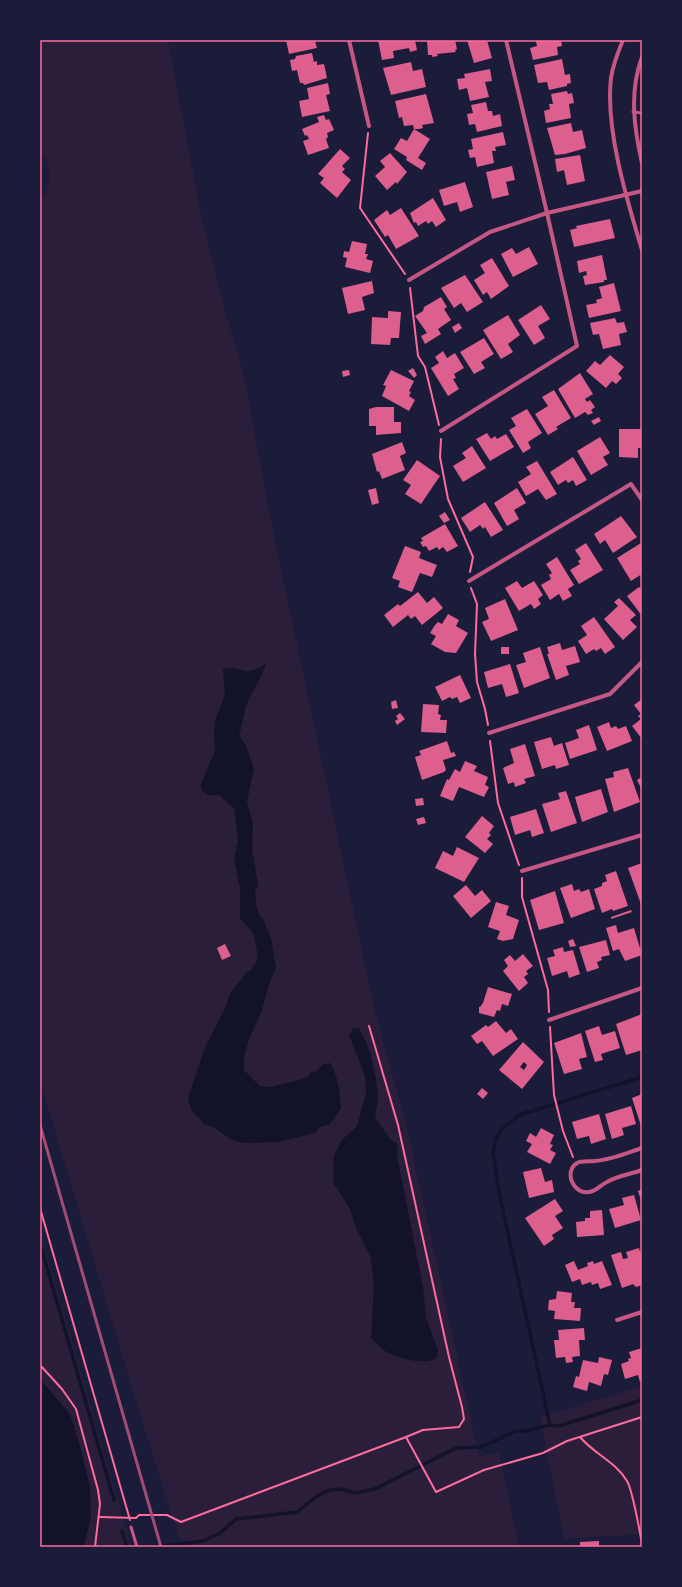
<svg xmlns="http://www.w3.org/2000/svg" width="682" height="1587" font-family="Signika,sans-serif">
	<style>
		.green { fill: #2a1e3b }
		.water { fill: #12122b }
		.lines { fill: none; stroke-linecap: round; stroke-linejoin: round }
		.stream { stroke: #12122b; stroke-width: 3.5 }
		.building { fill: #dd5f8e; fill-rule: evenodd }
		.path { stroke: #ff6b9d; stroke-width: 2 }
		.service { stroke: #c65784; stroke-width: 3 }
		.minor { stroke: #c65784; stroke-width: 4 }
		.rail { stroke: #a44b75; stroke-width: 3 }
		.neatline { fill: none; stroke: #ff6b9d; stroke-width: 1.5 }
	</style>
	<rect width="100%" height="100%" fill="#1b1b3a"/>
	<path class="green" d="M 40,40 L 168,40 L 200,209 L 223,303 L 244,375 L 270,517 L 374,1007 L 409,1136 L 479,1457 L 499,1451 L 519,1547 L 182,1547 L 141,1418 L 40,1081 L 40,201 C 51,187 53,166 40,152 Z
		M 40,1231 L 131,1547 L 40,1547 Z
		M 642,1386 L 642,1534 L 564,1539 L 540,1417 Z"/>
	<path class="water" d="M 266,663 C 262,679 247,698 245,710 C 243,719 242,726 239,735 L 246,746 L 254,769 L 247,801 L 253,824 L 252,849 L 258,885 L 255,891 L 256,904 L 259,915 L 263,919 L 271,938 L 276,968 L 270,981 L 262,1010 L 249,1039 L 244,1058 L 244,1070 L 260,1086 L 270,1087 L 307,1078 L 311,1072 L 316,1071 L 324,1064 L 330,1063 C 339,1077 339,1092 341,1108 L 330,1124 L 320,1127 L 315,1133 L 278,1142 L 244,1143 L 232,1140 L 213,1127 L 205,1125 L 191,1110 L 188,1098 L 205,1047 L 226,1006 L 230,993 L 247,972 L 251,970 L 258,958 L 254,934 L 240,918 L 240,888 L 234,858 L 238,839 L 234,809 L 219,795 L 208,795 L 201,790 L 201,784 L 215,751 L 214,734 L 216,718 L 225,694 L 223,669 C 241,664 245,680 266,663 Z
		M 353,1028 L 359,1028 C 370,1046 376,1073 378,1095 C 378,1102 376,1110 375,1117 L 390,1139 L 398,1144 L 397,1156 L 423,1287 L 426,1317 L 438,1351 L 437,1358 C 426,1366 396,1358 385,1351 C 380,1347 375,1342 371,1338 L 374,1286 L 371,1258 L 357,1230 L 349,1207 L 334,1184 L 333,1179 L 334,1155 L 342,1140 L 357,1126 L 366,1094 L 365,1076 L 349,1035 Z
		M 40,1379 L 70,1414 L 79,1443 L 90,1486 L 91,1516 L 84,1547 L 40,1547 Z"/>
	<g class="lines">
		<path class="stream" d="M 40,1243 L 114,1500
			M 550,1425 L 499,1192 L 493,1152 L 496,1139 L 502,1129 L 519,1115 L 642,1077
			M 122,1531 L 127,1547
			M 155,1547 L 203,1541 L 220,1533 L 236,1519 L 297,1512 L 317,1496 L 329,1490 L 341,1489 L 355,1493 L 375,1489 L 456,1448 L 481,1447 L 516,1431 L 524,1431 L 550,1425 L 559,1426 L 642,1400"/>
	</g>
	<path class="building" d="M 286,40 L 318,40 L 318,41 L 315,41 L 317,48 L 289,54 Z
		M 378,40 L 415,40 L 417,50 L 410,52 L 409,48 L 393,51 L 394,58 L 382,60 Z
		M 427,40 L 455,40 L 457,49 L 455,50 L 456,52 L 437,54 L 438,56 L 432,57 L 432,55 L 428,55 Z
		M 467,40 L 487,40 L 492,58 L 474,63 Z
		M 539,40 L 561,40 L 562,46 L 557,47 L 558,55 L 533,60 L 530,48 L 537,46 L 536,41 Z
		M 312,53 L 314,62 L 317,61 L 317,65 L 324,64 L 327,78 L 304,85 L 303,83 L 300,83 L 297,70 L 292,71 L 290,60 L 295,59 L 296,56 Z
		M 562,59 L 565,75 L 570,74 L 571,83 L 567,84 L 567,86 L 549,90 L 547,82 L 538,83 L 534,65 Z
		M 411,62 L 413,71 L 422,69 L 426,87 L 391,95 L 383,68 Z
		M 490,69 L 492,81 L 485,82 L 489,97 L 470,101 L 467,88 L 459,90 L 457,79 L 465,78 L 464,74 Z
		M 328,83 L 330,94 L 326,95 L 330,111 L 302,117 L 299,101 L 309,99 L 307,88 Z
		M 567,91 L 568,94 L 572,93 L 574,103 L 569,104 L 571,118 L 546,123 L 544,111 L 550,109 L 549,104 L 553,104 L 551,94 Z
		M 426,94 L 434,123 L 422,125 L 423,128 L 419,129 L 414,129 L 413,125 L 404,126 L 402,117 L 399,118 L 395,101 Z
		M 486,102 L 488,111 L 492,111 L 493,116 L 500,114 L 502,126 L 477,132 L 475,124 L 469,125 L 467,114 L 473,113 L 471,105 Z
		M 324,115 L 326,120 L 329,119 L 334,130 L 327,133 L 328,137 L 326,139 L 329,148 L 308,155 L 303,141 L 309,139 L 307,135 L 305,136 L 302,129 L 319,122 L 317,117 Z
		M 571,123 L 573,132 L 582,130 L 586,148 L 565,154 L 555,155 L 547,128 Z
		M 414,129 L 430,139 L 418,158 L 426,163 L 422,170 L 406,160 L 407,157 L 394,149 L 401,138 L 407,141 Z
		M 503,132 L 506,145 L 495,147 L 496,151 L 492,151 L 494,163 L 477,167 L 475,157 L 470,158 L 468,150 L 473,149 L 471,139 Z
		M 340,149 L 350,158 L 342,166 L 345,169 L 342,172 L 351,180 L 337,198 L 320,183 L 324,178 L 318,174 Z
		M 390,153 L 407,172 L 397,184 L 396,182 L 387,190 L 375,176 L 385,167 L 380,161 Z
		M 580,155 L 585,181 L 567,185 L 564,170 L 557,172 L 555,159 Z
		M 512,166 L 515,180 L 506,182 L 509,195 L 492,199 L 486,172 Z
		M 465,182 L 473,207 L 460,212 L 457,202 L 444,206 L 439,190 Z
		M 433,198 L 446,220 L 436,227 L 432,221 L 428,224 L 426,221 L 418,226 L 416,222 L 414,223 L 410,213 Z
		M 401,208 L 419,236 L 396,249 L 388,235 L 385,237 L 374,220 L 387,210 L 390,215 Z
		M 610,219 L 615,238 L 574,247 L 570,230 L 577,228 L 576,226 Z
		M 352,241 L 367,244 L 365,254 L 368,254 L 366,259 L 373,261 L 370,273 L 345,267 L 347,258 L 343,257 L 344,251 L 349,252 Z
		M 529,247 L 538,264 L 513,277 L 501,254 L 512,248 L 516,254 Z
		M 602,255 L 607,280 L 604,280 L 604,282 L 585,285 L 583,276 L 587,275 L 586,271 L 579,273 L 577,261 Z
		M 492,258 L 509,286 L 491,299 L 487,292 L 483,295 L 474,280 L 485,273 L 480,265 Z
		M 465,275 L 483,302 L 467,312 L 461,303 L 454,308 L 441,288 Z
		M 372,281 L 374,293 L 362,297 L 365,310 L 348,314 L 342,288 Z
		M 614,283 L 621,311 L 589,318 L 586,305 L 597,303 L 596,300 L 602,298 L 599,287 Z
		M 441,297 L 447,307 L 444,309 L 451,320 L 438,329 L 441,334 L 425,344 L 421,336 L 427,333 L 415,316 L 423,311 L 424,307 Z
		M 541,305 L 550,319 L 538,326 L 545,338 L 534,345 L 518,320 Z
		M 388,311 L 401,312 L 399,338 L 391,338 L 390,345 L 371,344 L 372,317 L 388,318 Z
		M 508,315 L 520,335 L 508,344 L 513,352 L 501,359 L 483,330 Z
		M 615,318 L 617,323 L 624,322 L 627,332 L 619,334 L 621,345 L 603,349 L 599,334 L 593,335 L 590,323 Z
		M 459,323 L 462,328 L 455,333 L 452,327 Z
		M 484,338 L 494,354 L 481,362 L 485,368 L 474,374 L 460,352 Z
		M 443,351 L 447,358 L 455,353 L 464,368 L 454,374 L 456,378 L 453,379 L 459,389 L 448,396 L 431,368 L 439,363 L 435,357 Z
		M 610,355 L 624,367 L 618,374 L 622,378 L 616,384 L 612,381 L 606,388 L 586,371 L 595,361 L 600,365 Z
		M 413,368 L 417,375 L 414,378 L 408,371 Z
		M 349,370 L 350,375 L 343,377 L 342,371 Z
		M 391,370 L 414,381 L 409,391 L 411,392 L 409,396 L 415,400 L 409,411 L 382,396 L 386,386 L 383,385 Z
		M 580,373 L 593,394 L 585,399 L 587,402 L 590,400 L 595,407 L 591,410 L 593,413 L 588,415 L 585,412 L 575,418 L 558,389 Z
		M 554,390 L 571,418 L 556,427 L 558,429 L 548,435 L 535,414 L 548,406 L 542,397 Z
		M 376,407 L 394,407 L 394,422 L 401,422 L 401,433 L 376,435 L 376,426 L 369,426 L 369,409 Z
		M 527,409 L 542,433 L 528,442 L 531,448 L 523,453 L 509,430 L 516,426 L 511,418 Z
		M 599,417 L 601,421 L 594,425 L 591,421 Z
		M 619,429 L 642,429 L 642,448 L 638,448 L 638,458 L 619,457 Z
		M 487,433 L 491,439 L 495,436 L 497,439 L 506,434 L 514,447 L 490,461 L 476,439 Z
		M 600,437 L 610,453 L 603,457 L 608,465 L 591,475 L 577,451 Z
		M 402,442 L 406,453 L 400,456 L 405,470 L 382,479 L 379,471 L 377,472 L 372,454 Z
		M 472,446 L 486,468 L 463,482 L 453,466 L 466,458 L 462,453 Z
		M 573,457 L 587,480 L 576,486 L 573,480 L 568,483 L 566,480 L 558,485 L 550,472 Z
		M 417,460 L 440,476 L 421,504 L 405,494 L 411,485 L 403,480 Z
		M 537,461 L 557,494 L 546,500 L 538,489 L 526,496 L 518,482 L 531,474 L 526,467 Z
		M 376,488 L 379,503 L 372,505 L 368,490 Z
		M 517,488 L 526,503 L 514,510 L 519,519 L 507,526 L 494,503 Z
		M 485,502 L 503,530 L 491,537 L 485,527 L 483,529 L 480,525 L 470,532 L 461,518 Z
		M 445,512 L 450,520 L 444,523 L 439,516 Z
		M 621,516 L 637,537 L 613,553 L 605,540 L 600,544 L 594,534 Z
		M 445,524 L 458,546 L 447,552 L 443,547 L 439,550 L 437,547 L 429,551 L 426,546 L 423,547 L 420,542 L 423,541 L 421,538 Z
		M 586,543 L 603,570 L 579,584 L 570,570 L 580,564 L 578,561 L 581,559 L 575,550 Z
		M 641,543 L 642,574 L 631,581 L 617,558 Z
		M 405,546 L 421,552 L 419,558 L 437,565 L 432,577 L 420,573 L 412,592 L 398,587 L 400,581 L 392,578 Z
		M 557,557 L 574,585 L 568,589 L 572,596 L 563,601 L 559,594 L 550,600 L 541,585 L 551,579 L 549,575 L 552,573 L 546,564 Z
		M 517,581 L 522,588 L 534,581 L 543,595 L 538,599 L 541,604 L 534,609 L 531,604 L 519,611 L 505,588 Z
		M 639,587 L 642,590 L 642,616 L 627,596 Z
		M 418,592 L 427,603 L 434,597 L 443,608 L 422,625 L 415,616 L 411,619 L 408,615 L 393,627 L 384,615 L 398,604 L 400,606 Z
		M 619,598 L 636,615 L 630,620 L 637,627 L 623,640 L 604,619 L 618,606 L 614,602 Z
		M 505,599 L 518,630 L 491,641 L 482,622 L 489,619 L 485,608 Z
		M 448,614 L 459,620 L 456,626 L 468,633 L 456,653 L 445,652 L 431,644 L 436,636 L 430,633 L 435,625 L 438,622 L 442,624 Z
		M 594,617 L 615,647 L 605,654 L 601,648 L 596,651 L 594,649 L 586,654 L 578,641 L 587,635 L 581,626 Z
		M 560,643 L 562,650 L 575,646 L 580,662 L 566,666 L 569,675 L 556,680 L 547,654 L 549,654 L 547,647 Z
		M 501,647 L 509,647 L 509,654 L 501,654 Z
		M 540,647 L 550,678 L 524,688 L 516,665 L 526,662 L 523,653 Z
		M 510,664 L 519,693 L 506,697 L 502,684 L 488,688 L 484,672 Z
		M 460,675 L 471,698 L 460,703 L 457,697 L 452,699 L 450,697 L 442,701 L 435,687 Z
		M 642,699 L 642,739 L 632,726 L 641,719 L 638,716 L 641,714 L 634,705 Z
		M 396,700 L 398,708 L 392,709 L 391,702 Z
		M 423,704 L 439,705 L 438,714 L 441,715 L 440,720 L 447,720 L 446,733 L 421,732 Z
		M 400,713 L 405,719 L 397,725 L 395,721 L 398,719 L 396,716 Z
		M 609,722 L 611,728 L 616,726 L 618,729 L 626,726 L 632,741 L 607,751 L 597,727 Z
		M 589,725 L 597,750 L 570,759 L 565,743 L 579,738 L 576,730 Z
		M 551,737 L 554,746 L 562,743 L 569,765 L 556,769 L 555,765 L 542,769 L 534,742 Z
		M 447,741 L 451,753 L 454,752 L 456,756 L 443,760 L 446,770 L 444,772 L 422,780 L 415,757 L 421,755 L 419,751 Z
		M 525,744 L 535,776 L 524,779 L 526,783 L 515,787 L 514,782 L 508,784 L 503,768 L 514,763 L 510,749 Z
		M 465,761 L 477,766 L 474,771 L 488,777 L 485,785 L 489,787 L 484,797 L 459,787 L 453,801 L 440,796 L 447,779 L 449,780 L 455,769 L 460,772 Z
		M 628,768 L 640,802 L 614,812 L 605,779 L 614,777 L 613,772 Z
		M 642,777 L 642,790 L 637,780 Z
		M 601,789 L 608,812 L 582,822 L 575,797 Z
		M 566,791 L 577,823 L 551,832 L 542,804 L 560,799 L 558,793 Z
		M 423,798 L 424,805 L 416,806 L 415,799 Z
		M 536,809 L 544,833 L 532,837 L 530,830 L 515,835 L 510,817 Z
		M 482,816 L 494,826 L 489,833 L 491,835 L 487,839 L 493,844 L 485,853 L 465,837 Z
		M 424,817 L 426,823 L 418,825 L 416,819 Z
		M 457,847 L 479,858 L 464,882 L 435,868 L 443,851 L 453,856 Z
		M 642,863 L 642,907 L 628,868 Z
		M 616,871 L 628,906 L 613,911 L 612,909 L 602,913 L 594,889 L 602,886 L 602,883 L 607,881 L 605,875 Z
		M 572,884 L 574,891 L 579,889 L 581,892 L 589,889 L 595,909 L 571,918 L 560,888 Z
		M 466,885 L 475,896 L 482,890 L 491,901 L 471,918 L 453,896 Z
		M 555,891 L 564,923 L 539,930 L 530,900 Z
		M 496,902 L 509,906 L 506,915 L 519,920 L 513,939 L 503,941 L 497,939 L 500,931 L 488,927 Z
		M 631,910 L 632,912 L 611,919 L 611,917 Z
		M 616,925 L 618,933 L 634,928 L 642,955 L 625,961 L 619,949 L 613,951 L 606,928 Z
		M 573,939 L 576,946 L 570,947 L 568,941 Z
		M 606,940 L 610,955 L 601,957 L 602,960 L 597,962 L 599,968 L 587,972 L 579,947 Z
		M 225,944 L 231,956 L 222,960 L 217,948 Z
		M 563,947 L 564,952 L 573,950 L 580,974 L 569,978 L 567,971 L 552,976 L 547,958 L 555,956 L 553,950 Z
		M 523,954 L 533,966 L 526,971 L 528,974 L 524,977 L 528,983 L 519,991 L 503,971 L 508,966 L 504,960 L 510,955 L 515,961 Z
		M 488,987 L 512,994 L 508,1006 L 502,1004 L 500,1011 L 497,1010 L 494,1017 L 479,1013 L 479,1007 L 480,1007 L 483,1003 Z
		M 642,1014 L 642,1050 L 626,1055 L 616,1024 Z
		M 496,1021 L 506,1033 L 511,1029 L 518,1039 L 493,1056 L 482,1041 L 477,1044 L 471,1036 L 486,1025 L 488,1027 Z
		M 599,1026 L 602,1035 L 615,1031 L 620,1048 L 601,1054 L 603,1060 L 595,1062 L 585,1031 Z
		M 581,1033 L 587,1057 L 579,1059 L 582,1069 L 564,1074 L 554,1043 Z
		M 523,1042 L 544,1062 L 522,1089 L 499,1070 ZM 524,1062 L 527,1065 L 524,1070 L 520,1067 Z
		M 482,1088 L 488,1093 L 483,1099 L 477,1094 Z
		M 642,1094 L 642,1129 L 632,1098 Z
		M 631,1106 L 636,1124 L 622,1128 L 624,1135 L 612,1139 L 605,1114 Z
		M 599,1114 L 606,1139 L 591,1144 L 589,1136 L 577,1139 L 572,1122 Z
		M 541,1128 L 554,1135 L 550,1144 L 553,1145 L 550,1150 L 556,1153 L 550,1164 L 527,1152 L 532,1144 L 526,1141 L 530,1133 L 536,1137 Z
		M 541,1168 L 545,1182 L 552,1180 L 554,1192 L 529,1198 L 523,1172 Z
		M 642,1189 L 642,1203 L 638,1191 Z
		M 634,1195 L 641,1220 L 615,1228 L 609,1209 L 624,1205 L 622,1198 Z
		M 555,1199 L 563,1211 L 555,1216 L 563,1228 L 552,1235 L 554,1239 L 544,1246 L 525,1218 Z
		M 602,1210 L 604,1235 L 577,1237 L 576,1222 L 585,1221 L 585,1218 L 590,1218 L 590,1211 Z
		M 639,1248 L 642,1259 L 642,1285 L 636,1287 L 633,1284 L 622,1288 L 611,1255 L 621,1252 L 623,1259 L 628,1258 L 626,1252 Z
		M 574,1261 L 578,1270 L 588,1266 L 587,1263 L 593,1261 L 594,1264 L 602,1261 L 612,1285 L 600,1289 L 598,1283 L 592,1285 L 591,1282 L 582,1285 L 580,1279 L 572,1282 L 565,1265 Z
		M 557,1291 L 572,1293 L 571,1302 L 575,1302 L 574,1308 L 581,1308 L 580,1321 L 554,1319 L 555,1311 L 548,1310 L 549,1300 L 556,1299 Z
		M 584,1328 L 585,1340 L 579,1340 L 580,1356 L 572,1357 L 573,1362 L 566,1363 L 565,1357 L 556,1358 L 554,1340 L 559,1340 L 558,1330 Z
		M 642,1348 L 642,1381 L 640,1382 L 638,1375 L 625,1379 L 621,1364 L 629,1361 L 628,1359 L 631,1358 L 629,1352 Z
		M 599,1357 L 612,1360 L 608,1375 L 604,1374 L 601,1386 L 589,1382 L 587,1391 L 573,1387 L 576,1376 L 579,1377 L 583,1360 L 598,1363 Z
		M 599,1541 L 599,1547 L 580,1547 L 580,1542 Z"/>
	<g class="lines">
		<path class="path" d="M 368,133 L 360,208 L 405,274
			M 410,288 L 418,356 L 425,367 L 439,425
			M 441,439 L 440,457 L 448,499 L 473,557 L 470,572
			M 471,588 L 477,604 L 475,654 L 477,682 L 485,709 L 488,725
			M 490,741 L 498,803 L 519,865
			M 522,878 L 522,897 L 548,990 L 549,1012
			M 369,1026 L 398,1125 L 449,1357 L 462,1407 L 464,1419 L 459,1427 L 423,1430 L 406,1437 L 436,1492 L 484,1470 L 543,1453 L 567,1441 L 642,1417
			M 550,1027 L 554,1095 L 563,1131 L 573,1157
			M 40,1208 L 130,1520
			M 40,1365 L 62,1389 L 76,1409 L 98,1490 L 100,1504 L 95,1547
			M 580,1437 C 593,1453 616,1462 627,1481 C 633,1491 639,1529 642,1543
			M 100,1517 L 136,1518 L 139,1515 L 167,1515 L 181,1522 L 406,1437"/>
		<path class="service" d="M 633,112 L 642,113
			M 131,1527 L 137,1547"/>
		<path class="minor" d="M 349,40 L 369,126
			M 623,40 C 618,52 613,65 611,78 C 605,129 627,200 642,250
			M 642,57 C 629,92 634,128 642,163
			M 409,280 L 490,232 L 547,213 L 642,191
			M 441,431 L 577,346 L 547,213 L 506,40
			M 469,581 L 631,484 L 642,500
			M 489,733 L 610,694 L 642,662
			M 522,871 L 642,835
			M 549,1020 L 642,988
			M 642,1148 C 627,1153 611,1160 595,1161 C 589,1162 583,1160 577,1163 C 563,1172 574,1195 589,1192 C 597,1191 600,1185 607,1182 C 617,1176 631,1174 642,1170
			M 617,1320 L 642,1312"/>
		<path class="rail" d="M 40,1125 L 161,1547"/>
	</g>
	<rect width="682" height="1587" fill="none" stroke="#1b1b3a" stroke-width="82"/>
	<rect x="41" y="41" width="600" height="1505" class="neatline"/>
</svg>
